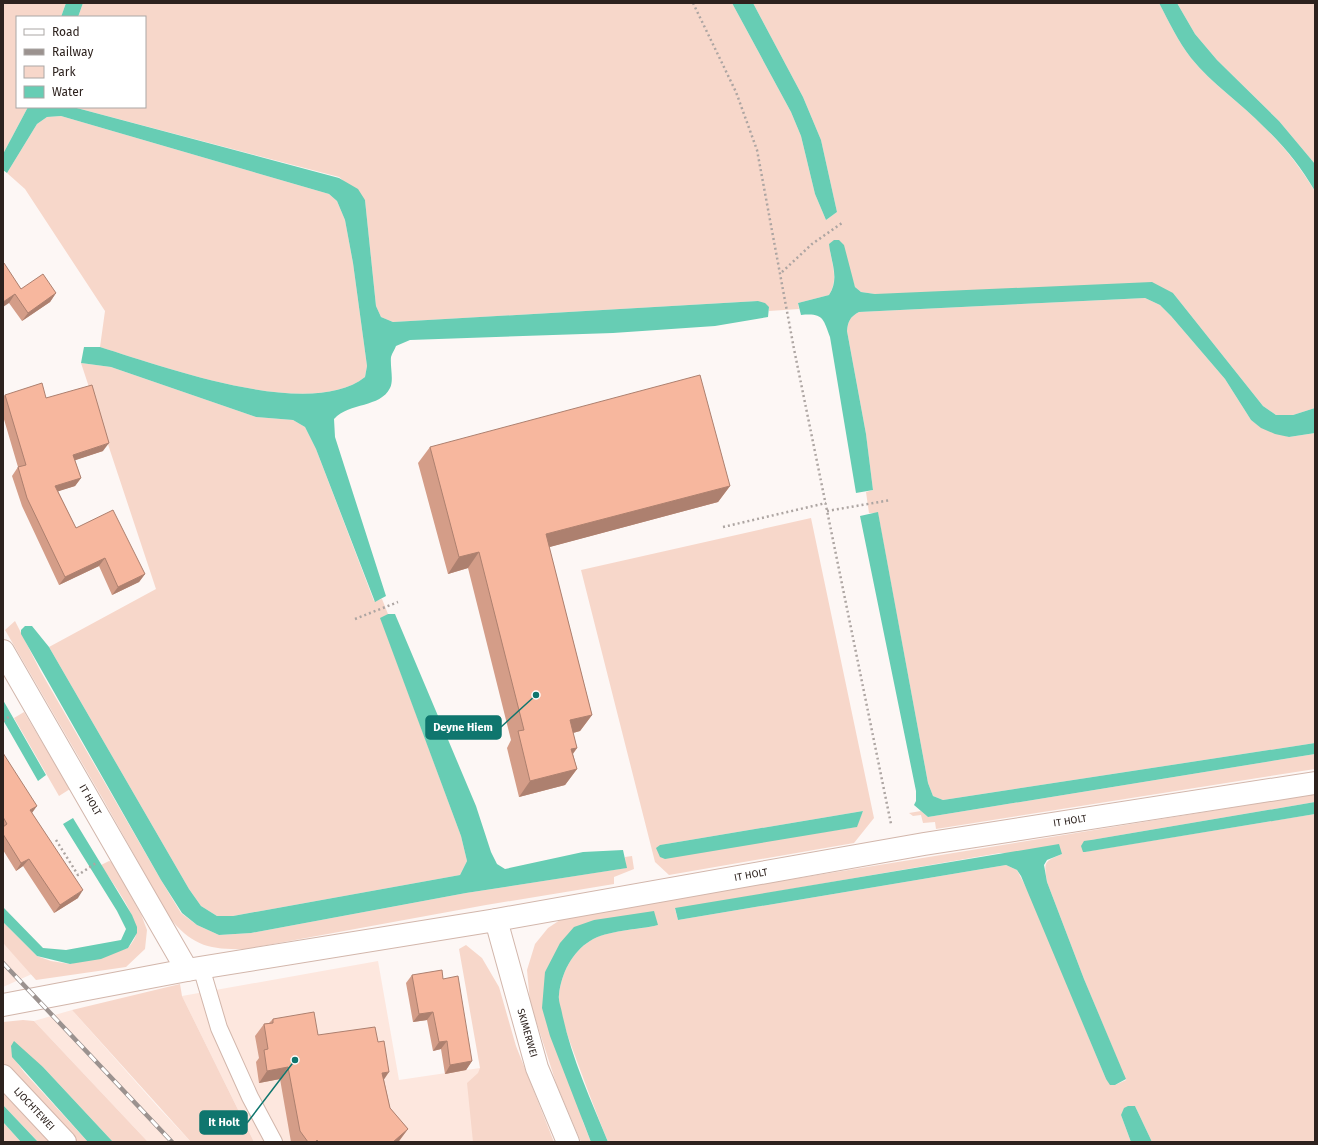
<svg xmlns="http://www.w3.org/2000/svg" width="1318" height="1145" font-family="'Fira Sans',sans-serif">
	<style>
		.built { fill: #fde7de }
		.green { fill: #f7d7ca; fill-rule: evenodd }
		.water { fill: #67cdb4 }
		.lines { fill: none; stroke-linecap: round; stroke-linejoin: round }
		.service-casing { stroke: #d2b6ab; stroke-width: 18 }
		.minor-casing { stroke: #d2b6ab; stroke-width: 24 }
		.tertiary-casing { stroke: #d2b6ab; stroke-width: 24 }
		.path { stroke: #ada5a2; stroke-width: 2.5; stroke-dasharray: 2 3; stroke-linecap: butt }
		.service { stroke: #fff; stroke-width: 16 }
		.minor { stroke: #fff; stroke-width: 22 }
		.tertiary { stroke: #fff; stroke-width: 22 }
		.rail-casing { stroke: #9b928f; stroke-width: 4.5 }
		.rail { stroke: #fff; stroke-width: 3; stroke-dasharray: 9; stroke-linecap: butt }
		.wall { fill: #d49d88 }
		.shaded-wall { fill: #ad806f }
		.building { fill: #f7b79e; stroke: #ad806f }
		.labels { text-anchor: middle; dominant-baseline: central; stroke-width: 4; stroke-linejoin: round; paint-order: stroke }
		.street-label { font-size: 10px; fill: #2d221e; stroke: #fff }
		.leader { fill: none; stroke: #0f766e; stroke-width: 1.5 }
		.callout-dot { fill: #0f766e; stroke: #fff; stroke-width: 1.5 }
		.callout { fill: #0f766e; stroke: #0f766e; stroke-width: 1.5 }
		.callout-label { font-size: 11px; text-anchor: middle; font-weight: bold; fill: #fff }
	</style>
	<rect width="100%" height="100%" fill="#fdf7f5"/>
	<path class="built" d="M 3,943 L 32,974 L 3,987 Z
		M 378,961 L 399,1080 L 480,1068 L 510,1142 L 254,1142 L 182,996 Z
		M 72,1010 L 159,1108 L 191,1142 L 148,1142 L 34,1021 Z"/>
	<path class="green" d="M 3,3 L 66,3 L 61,17 L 17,17 L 17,107 L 28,107 L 3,154 Z
		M 83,3 L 732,3 L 791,112 L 801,136 L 815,194 L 826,220 L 837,212 L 821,140 L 803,97 L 753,3 L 1159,3 C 1169,22 1178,41 1191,58 C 1212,84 1241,103 1264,127 C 1286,148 1299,166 1315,191 L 1315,408 L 1293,415 L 1276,415 L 1263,406 L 1173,293 L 875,294 L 861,292 L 855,287 L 851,275 L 830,251 C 833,267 838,281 829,295 L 798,303 L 799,309 L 769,311 L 769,307 L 758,301 L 393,322 L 381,317 L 376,306 L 365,200 L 339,177 L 73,107 L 145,107 L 145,17 L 78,17 Z
		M 1177,3 L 1315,3 L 1315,164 L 1279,121 L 1217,60 L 1195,34 Z
		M 61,116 L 329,194 L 337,201 L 345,220 L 353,263 L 367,366 L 365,377 C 310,421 162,366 100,347 L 105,311 L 25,189 L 7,173 L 37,124 L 47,117 Z
		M 1145,298 L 1160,305 L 1171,316 L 1225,379 L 1251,420 L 1262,428 L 1289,437 L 1315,433 L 1315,743 L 943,800 L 933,796 L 928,783 L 878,513 L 869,513 L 866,492 L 873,490 L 866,434 L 847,331 C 848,321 850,317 859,312 Z
		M 81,363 L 111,367 L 256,417 L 293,420 L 305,427 L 316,449 L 374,601 L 382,599 L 388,614 L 381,619 L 461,836 L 467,861 L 460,875 L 233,916 L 217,916 L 201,906 L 189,889 L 49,647 L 156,589 Z
		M 811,518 L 874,818 L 854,843 L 669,875 L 655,862 L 581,570 ZM 863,811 L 856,827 L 804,835 L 660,845 Z
		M 15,621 L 41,672 L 161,880 L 181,913 L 197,925 L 219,935 L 251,933 L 466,893 L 626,868 L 625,857 L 632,856 L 634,869 L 614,877 L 614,884 L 486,905 L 246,949 C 210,950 192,946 169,917 L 104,801 L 5,630 Z
		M 24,712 L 70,789 L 59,796 L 14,718 Z
		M 1315,754 L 1315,769 L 936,829 L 935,822 L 923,823 L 921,815 L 913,816 L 909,813 L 921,811 L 928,817 Z
		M 1315,794 L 1315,802 L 1091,840 L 1083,852 L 1315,814 L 1315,1142 L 1152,1142 L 1135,1106 L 1121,1115 L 1131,1142 L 608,1142 C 595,1110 583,1078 571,1045 C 566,1031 558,1009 559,995 C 561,974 572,952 590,941 C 606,930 638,930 658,925 L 594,920 L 545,972 L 583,1122 L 591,1142 L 581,1142 L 556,1083 L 530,1002 L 527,970 L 535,944 L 548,928 L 566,916 ZM 1000,853 L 1062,854 C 1043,862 1044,862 1047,882 L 1084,979 L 1126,1080 L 1115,1085 L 1106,1079 L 1031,897 L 1017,870 L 1006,865 L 678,920 L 675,909 Z
		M 109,861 L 112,862 L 141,914 L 147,930 L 145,949 L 126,967 L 36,980 L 3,943 L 3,922 L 37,956 L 51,961 L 70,964 L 128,948 C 131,944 137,937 136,932 C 135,911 112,883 101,865 Z
		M 466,945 L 482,958 L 499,987 L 516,1046 L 554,1142 L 473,1142 L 467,1083 L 478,1073 L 480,1068 L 459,949 Z
		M 180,984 L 182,996 L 254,1142 L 191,1142 L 72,1010 Z
		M 23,1020 L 34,1021 L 148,1142 L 113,1142 L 43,1067 L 11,1046 L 13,1057 L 24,1072 L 88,1142 L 73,1142 L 3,1065 L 3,1022 Z
		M 3,1087 L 55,1142 L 38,1142 L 3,1105 Z
		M 3,1122 L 21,1142 L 3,1142 Z"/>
	<path class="water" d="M 66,3 L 83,3 L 78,17 L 61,17 Z
		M 732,3 L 753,3 L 803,97 L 821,140 L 837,212 L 826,220 L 815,194 L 801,136 L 791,112 Z
		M 1159,3 L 1177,3 L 1195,34 L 1217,60 L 1279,121 L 1315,164 L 1315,191 C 1300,166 1285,147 1264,127 C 1241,103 1212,84 1191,58 C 1178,41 1169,22 1159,3 Z
		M 28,107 L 73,107 L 339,178 L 358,189 L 365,200 L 376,306 L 381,317 L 393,322 L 758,301 L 765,303 L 769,307 L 768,317 L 715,326 L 613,333 L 410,340 L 396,346 C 395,349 392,353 391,357 C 390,367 394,380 390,388 C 380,408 350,402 334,419 L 335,437 L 386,596 L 375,602 L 316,449 L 305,427 L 293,420 L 256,417 L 111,367 L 81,363 L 84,347 L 100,347 C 162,366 310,421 365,377 L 367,366 L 353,263 L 345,220 L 337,201 L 329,194 L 61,116 L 47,117 L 37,124 L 7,173 L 3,170 L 3,154 Z
		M 834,240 L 839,240 L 844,245 L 855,287 L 861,292 L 875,294 L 1152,282 L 1173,293 L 1263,406 L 1276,415 L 1293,415 L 1315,408 L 1315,433 L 1289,437 L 1275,434 L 1261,428 L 1251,420 L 1225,379 L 1171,316 L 1160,305 L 1145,298 L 859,312 C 850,317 848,321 847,331 L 866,434 L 873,490 L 856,493 L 830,337 C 823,318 823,313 801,315 L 798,303 L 829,295 C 840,279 831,262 829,244 Z
		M 878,512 L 928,783 L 933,796 L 943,800 L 1315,743 L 1315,754 L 928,817 L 914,805 L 916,801 L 916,791 L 860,516 Z
		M 388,614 L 395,614 L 476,806 L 491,852 L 497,864 L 505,869 L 583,852 L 623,850 L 627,868 L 466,893 L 251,933 L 219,935 L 197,925 L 182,913 L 161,880 L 21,634 L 21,630 L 25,626 L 32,626 L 49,647 L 189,889 L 201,906 L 217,916 L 233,916 L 460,875 L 467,861 L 461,836 L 380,618 Z
		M 3,700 L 46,775 L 38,781 L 3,720 Z
		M 1315,802 L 1315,814 L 1085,852 L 1083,852 L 1081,846 L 1084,841 L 1091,840 Z
		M 863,811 L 857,827 L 665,859 L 660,857 L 656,848 L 660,845 Z
		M 73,818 L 132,915 L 137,927 L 137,933 L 128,948 L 101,959 L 70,964 L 37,956 L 3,922 L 3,907 L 43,948 L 66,950 L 121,940 L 126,929 L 117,911 L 63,824 Z
		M 1059,844 L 1062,854 L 1047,860 L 1044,865 L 1047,882 L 1084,979 L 1126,1079 L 1115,1085 L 1110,1085 L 1106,1079 L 1021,876 L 1017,870 L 1006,865 L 678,920 L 675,908 Z
		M 654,911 L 658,925 C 638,930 607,930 590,941 C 572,952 561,974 559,995 C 558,1000 561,1007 562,1013 C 571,1057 591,1100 608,1142 L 591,1142 L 550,1036 L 542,1008 L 545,972 L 560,943 L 574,927 L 594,920 Z
		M 14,1041 L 43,1067 L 113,1142 L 88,1142 L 12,1057 L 11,1046 Z
		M 3,1105 L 38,1142 L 21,1142 L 3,1122 Z
		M 1128,1106 L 1135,1106 L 1152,1142 L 1131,1142 L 1121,1115 L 1124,1108 Z"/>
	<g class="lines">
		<g class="service-casing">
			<path id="service" d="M 201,967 L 219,1028 L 250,1097 L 274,1142"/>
		</g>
		<g class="minor-casing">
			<path id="minor" d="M 496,920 L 924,844 L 1315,783
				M 3,1005 L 187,970
				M 3,1076 L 65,1142"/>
		</g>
		<g class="tertiary-casing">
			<path id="tertiary" d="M 3,651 L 187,970 L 496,920 L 537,1068 L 568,1142"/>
		</g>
		<path class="path" d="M 693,3 L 736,92 L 757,150 L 794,349 L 891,824
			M 782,272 L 812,244 L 842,223
			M 827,511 L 891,500
			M 723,527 L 826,503
			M 355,619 L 398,602
			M 3,721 L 10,716
			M 56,840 L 78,875 L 96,863"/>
		<use href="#service" class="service"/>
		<use href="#minor" class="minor"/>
		<use href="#tertiary" class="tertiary"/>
		<g class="rail-casing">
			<path id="rail" d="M 3,963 L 172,1142"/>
		</g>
		<use href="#rail" class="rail"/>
	</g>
	<path class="wall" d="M 3,264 L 21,289 L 56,293 L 50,302 L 22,321 L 9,303 Z
		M 5,395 L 46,398 L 103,451 L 75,460 L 81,478 L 75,486 L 58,491 L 76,528 L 145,574 L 139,582 L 112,595 L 99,566 L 59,585 L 22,506 L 12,476 L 18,467 L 3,416 L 3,397 Z
		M 430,447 L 730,486 L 718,502 L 549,547 L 592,715 L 580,731 L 573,733 L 577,748 L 573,754 L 577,769 L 565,785 L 519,797 L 507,748 L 511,740 L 468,568 L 448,574 L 418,463 Z
		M 3,753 L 32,813 L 78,898 L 54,913 L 23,866 L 16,871 L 3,850 Z
		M 412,975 L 443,979 L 472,1061 L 466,1070 L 445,1074 L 441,1049 L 433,1051 L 427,1020 L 413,1022 L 406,983 Z
		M 273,1019 L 318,1035 L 384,1080 L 390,1108 L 408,1129 L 400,1140 L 398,1142 L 291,1142 L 280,1079 L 259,1083 L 256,1062 L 259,1058 L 255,1036 L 264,1024 L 269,1023 Z"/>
	<path class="shaded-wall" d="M 56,293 L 50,302 L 22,321 L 28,313 Z
		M 15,294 L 9,303 L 3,307 L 3,302 Z
		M 109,443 L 103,451 L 67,463 L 73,455 Z
		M 81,478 L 75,486 L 50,494 L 55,486 Z
		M 730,486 L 718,502 L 535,551 L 546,534 Z
		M 479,552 L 468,568 L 448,574 L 459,557 Z
		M 105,558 L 99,566 L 59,585 L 65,577 Z
		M 145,574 L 139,582 L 112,595 L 118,587 Z
		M 592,715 L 580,731 L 558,737 L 570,720 Z
		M 577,748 L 565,764 L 571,749 Z
		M 577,769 L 565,785 L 519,797 L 530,781 Z
		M 37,806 L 32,813 L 30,810 Z
		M 29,859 L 23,866 L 16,871 L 21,863 Z
		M 83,890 L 78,898 L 54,913 L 60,905 Z
		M 433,1012 L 427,1020 L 413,1022 L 419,1014 Z
		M 447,1041 L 441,1049 L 433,1051 L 439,1042 Z
		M 472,1061 L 466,1070 L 445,1074 L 450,1065 Z
		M 288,1067 L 280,1079 L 259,1083 L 267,1071 Z
		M 389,1072 L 381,1084 L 382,1073 Z
		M 408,1129 L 398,1142 L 393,1142 Z"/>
	<path class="building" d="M 4,263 L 21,289 L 43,274 L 56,293 L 28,313 L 15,294 L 3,302 L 3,264 Z
		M 700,375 L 730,486 L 546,534 L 592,715 L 570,720 L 577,748 L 571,749 L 577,769 L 530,781 L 518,731 L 524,730 L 479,552 L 459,557 L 430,447 Z
		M 42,383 L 46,398 L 92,385 L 109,443 L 73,455 L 81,478 L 55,486 L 76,528 L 113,510 L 145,574 L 118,587 L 105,558 L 65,577 L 27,498 L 18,467 L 26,465 L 5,395 Z
		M 3,753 L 37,806 L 30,810 L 83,890 L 60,905 L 29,859 L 21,863 L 3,834 L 3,827 L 7,824 L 3,817 Z
		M 442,970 L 443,979 L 458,976 L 472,1061 L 450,1065 L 447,1041 L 439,1042 L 433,1012 L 419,1014 L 412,975 Z
		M 314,1012 L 318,1035 L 375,1027 L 378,1042 L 384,1041 L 389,1072 L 382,1073 L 390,1108 L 408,1129 L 393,1142 L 319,1142 L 317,1140 L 315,1142 L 308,1142 L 300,1131 L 288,1067 L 267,1071 L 264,1050 L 268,1049 L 264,1024 L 273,1023 L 273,1019 Z"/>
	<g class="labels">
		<g class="street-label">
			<text transform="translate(90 800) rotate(60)">IT HOLT</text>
			<text transform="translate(1070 821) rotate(-9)">IT HOLT</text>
			<text transform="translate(751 875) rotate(-10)">IT HOLT</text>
			<text transform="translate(527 1033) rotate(74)">SKIMERWEI</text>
			<text transform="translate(34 1109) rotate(47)">LJOCHTEWEI</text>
		</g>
	</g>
	<path class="leader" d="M536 695L501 727M295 1060L247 1123"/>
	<g class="callout-dot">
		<circle cx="536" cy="695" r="4"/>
		<circle cx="295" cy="1060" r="4"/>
	</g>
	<g class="callout">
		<rect x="426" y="716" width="75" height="23" rx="4"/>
		<rect x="200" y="1111" width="47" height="23" rx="4"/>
	</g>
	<g class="callout-label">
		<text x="463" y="731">Deyne Hiem</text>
		<text x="224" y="1126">It Holt</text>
	</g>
	<rect width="1318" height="1145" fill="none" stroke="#2d221e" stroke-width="8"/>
	<rect x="16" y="16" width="130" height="92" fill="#ffffff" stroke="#aba7a5"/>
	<rect x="24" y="29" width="20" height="6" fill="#ffffff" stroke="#aba7a5"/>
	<text x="52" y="36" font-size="12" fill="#2d221e">Road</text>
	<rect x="24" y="49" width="20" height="6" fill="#9b928f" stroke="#aba7a5"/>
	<text x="52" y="56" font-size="12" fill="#2d221e">Railway</text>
	<rect x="24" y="66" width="20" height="12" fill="#f7d7ca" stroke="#aba7a5"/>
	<text x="52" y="76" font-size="12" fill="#2d221e">Park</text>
	<rect x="24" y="86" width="20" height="12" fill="#67cdb4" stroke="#aba7a5"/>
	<text x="52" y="96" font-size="12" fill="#2d221e">Water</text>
</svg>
